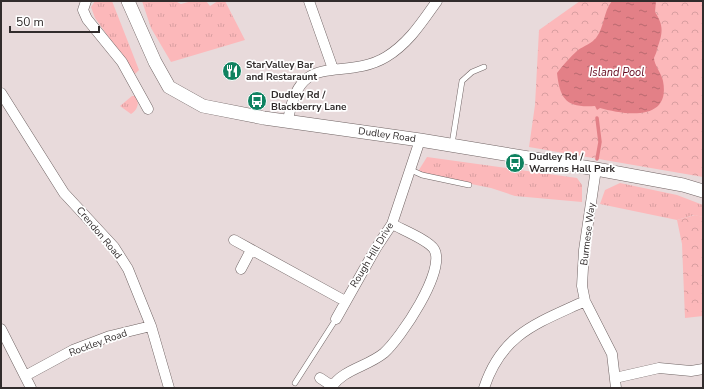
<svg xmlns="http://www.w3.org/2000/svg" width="704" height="389" font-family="'Nunito Sans',sans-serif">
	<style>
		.grass { fill: url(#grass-tufts) }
		.park { fill: url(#park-crowns) }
		.water { fill: url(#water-ripples) }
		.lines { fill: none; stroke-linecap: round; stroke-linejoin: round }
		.stream { stroke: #e38087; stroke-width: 3.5 }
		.service-casing { stroke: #706464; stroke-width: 6 }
		.minor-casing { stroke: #706464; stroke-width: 11 }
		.secondary-casing { stroke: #706464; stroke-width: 14 }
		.service { stroke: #fff; stroke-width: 5 }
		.minor { stroke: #fff; stroke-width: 10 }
		.secondary { stroke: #fff; stroke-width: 13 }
		.labels { text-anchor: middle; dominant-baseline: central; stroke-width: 3.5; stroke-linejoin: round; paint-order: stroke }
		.poi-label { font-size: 10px; font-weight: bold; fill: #312c2c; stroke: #fff; text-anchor: start }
		.street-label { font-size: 10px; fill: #312c2c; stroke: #fff }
		.water-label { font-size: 11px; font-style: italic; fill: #64081d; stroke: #fff }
	</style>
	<defs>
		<pattern id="grass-tufts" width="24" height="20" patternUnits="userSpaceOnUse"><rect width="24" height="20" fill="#fcb8ba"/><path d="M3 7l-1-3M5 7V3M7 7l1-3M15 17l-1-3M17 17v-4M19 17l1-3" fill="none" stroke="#d89ea0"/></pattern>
		<pattern id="park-crowns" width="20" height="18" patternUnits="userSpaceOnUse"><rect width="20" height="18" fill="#fcb8ba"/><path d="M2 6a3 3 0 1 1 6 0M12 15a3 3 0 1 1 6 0" fill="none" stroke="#d89ea0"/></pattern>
		<pattern id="water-ripples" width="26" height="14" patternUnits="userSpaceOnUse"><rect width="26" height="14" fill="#e38087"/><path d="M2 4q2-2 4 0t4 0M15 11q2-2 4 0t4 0" fill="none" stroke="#b9696f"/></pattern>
	</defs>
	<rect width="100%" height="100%" fill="#e8dadb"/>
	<path class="grass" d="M 95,1 L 112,1 L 139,70 L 135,74 L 95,18 L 91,7 Z
		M 142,1 L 175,1 L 181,4 L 192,1 L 206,1 L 210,6 L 218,1 L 225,1 L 245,40 L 171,62 L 151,28 Z
		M 132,96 L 135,96 C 140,102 138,110 131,114 L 120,106 Z
		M 427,157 L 577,178 L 582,185 L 582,202 L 515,196 L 491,188 L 417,173 Z
		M 620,183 L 677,195 L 703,205 L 703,217 L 694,215 L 677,220 L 600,204 L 605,190 Z"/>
	<path class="park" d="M 580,1 L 703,1 L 703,177 L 529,147 L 535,105 L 539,30 Z
		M 695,215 L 703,217 L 703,316 L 685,318 L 682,244 L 677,220 Z"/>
	<path class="water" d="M 612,1 L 656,1 L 655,12 C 664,26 663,33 657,49 C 657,52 655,55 654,58 C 654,65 662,74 663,81 C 671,122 625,115 600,108 L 597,110 L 595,106 C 567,108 560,100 557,73 C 563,65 570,57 578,50 C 584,46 592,43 596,38 C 605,26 603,12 612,1 Z"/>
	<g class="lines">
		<path class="stream" d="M 597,159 L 600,142 L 597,118"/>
		<g class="service-casing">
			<path id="service" d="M 452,144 L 462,81 L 472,72 L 484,67
				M 411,170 L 422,175 L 469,185
				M 295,383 L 336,319"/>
		</g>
		<g class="minor-casing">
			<path id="minor" d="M 86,1 L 83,10 L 87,19 L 122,62 L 148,109
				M 309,1 L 333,69
				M 1,93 L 64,193 L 114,247 L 128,269 L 151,326 L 169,388
				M 288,121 C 299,47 342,83 386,57 C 409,43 422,22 437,1
				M 596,169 L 584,250 L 582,286 L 585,301 L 612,354 L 616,388
				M 234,240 L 345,301
				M 241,269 L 251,250
				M 336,319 L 376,248 L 392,224 L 420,140
				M 1,329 L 31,388
				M 25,376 L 73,350 L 110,336 L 151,326
				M 320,378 L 332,386
				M 615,378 L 659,368 L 691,371 L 703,369
				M 331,388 C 343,369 367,367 384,353 C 400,339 447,270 434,249 C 428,240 403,230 392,224
				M 484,388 C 502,333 538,323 585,301"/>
		</g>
		<g class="secondary-casing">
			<path id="secondary" d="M 128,1 L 155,62 L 169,87 L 203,106 L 264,118 L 420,140 L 596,169 L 683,185 L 703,191"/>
		</g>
		<use href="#service" class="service"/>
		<use href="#minor" class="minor"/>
		<use href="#secondary" class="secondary"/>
	</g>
	<defs>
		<g id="restaurant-disc" transform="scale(1)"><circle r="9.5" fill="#0f8260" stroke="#fff"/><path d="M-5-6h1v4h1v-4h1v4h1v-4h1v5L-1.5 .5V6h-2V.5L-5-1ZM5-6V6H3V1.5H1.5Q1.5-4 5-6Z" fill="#fff"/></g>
		<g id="bus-disc" transform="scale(1)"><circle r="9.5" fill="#0f8260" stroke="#fff"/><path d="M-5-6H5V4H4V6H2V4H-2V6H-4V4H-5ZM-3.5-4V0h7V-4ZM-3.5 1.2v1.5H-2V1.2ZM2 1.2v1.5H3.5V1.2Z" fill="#fff"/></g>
	</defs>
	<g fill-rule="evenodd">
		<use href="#restaurant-disc" x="232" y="71"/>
		<use href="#bus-disc" x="257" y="101"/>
		<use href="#bus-disc" x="515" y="163"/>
	</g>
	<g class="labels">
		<g class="poi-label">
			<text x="246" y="65">StarValley Bar<tspan x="246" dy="12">and Restaraunt</tspan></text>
			<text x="271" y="95">Dudley Rd /<tspan x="271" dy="12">Blackberry Lane</tspan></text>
			<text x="529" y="157">Dudley Rd /<tspan x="529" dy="12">Warrens Hall Park</tspan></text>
		</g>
		<g class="street-label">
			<text transform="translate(387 135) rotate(8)">Dudley Road</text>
			<text transform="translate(99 233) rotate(50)">Crendon Road</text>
			<text transform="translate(588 234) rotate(-83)">Burmese Way</text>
			<text transform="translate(372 255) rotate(-59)">Rough Hill Drive</text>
			<text transform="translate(98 343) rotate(-20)">Rockley Road</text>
		</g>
		<g class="water-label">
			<text x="617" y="72">Island Pool</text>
		</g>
	</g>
	<rect width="704" height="389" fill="none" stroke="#312c2c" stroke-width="4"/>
	<path d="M10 26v6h89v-6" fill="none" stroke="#312c2c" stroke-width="2"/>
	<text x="16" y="26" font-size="12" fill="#312c2c" stroke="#ffffff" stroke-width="3" paint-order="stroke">50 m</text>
</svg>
